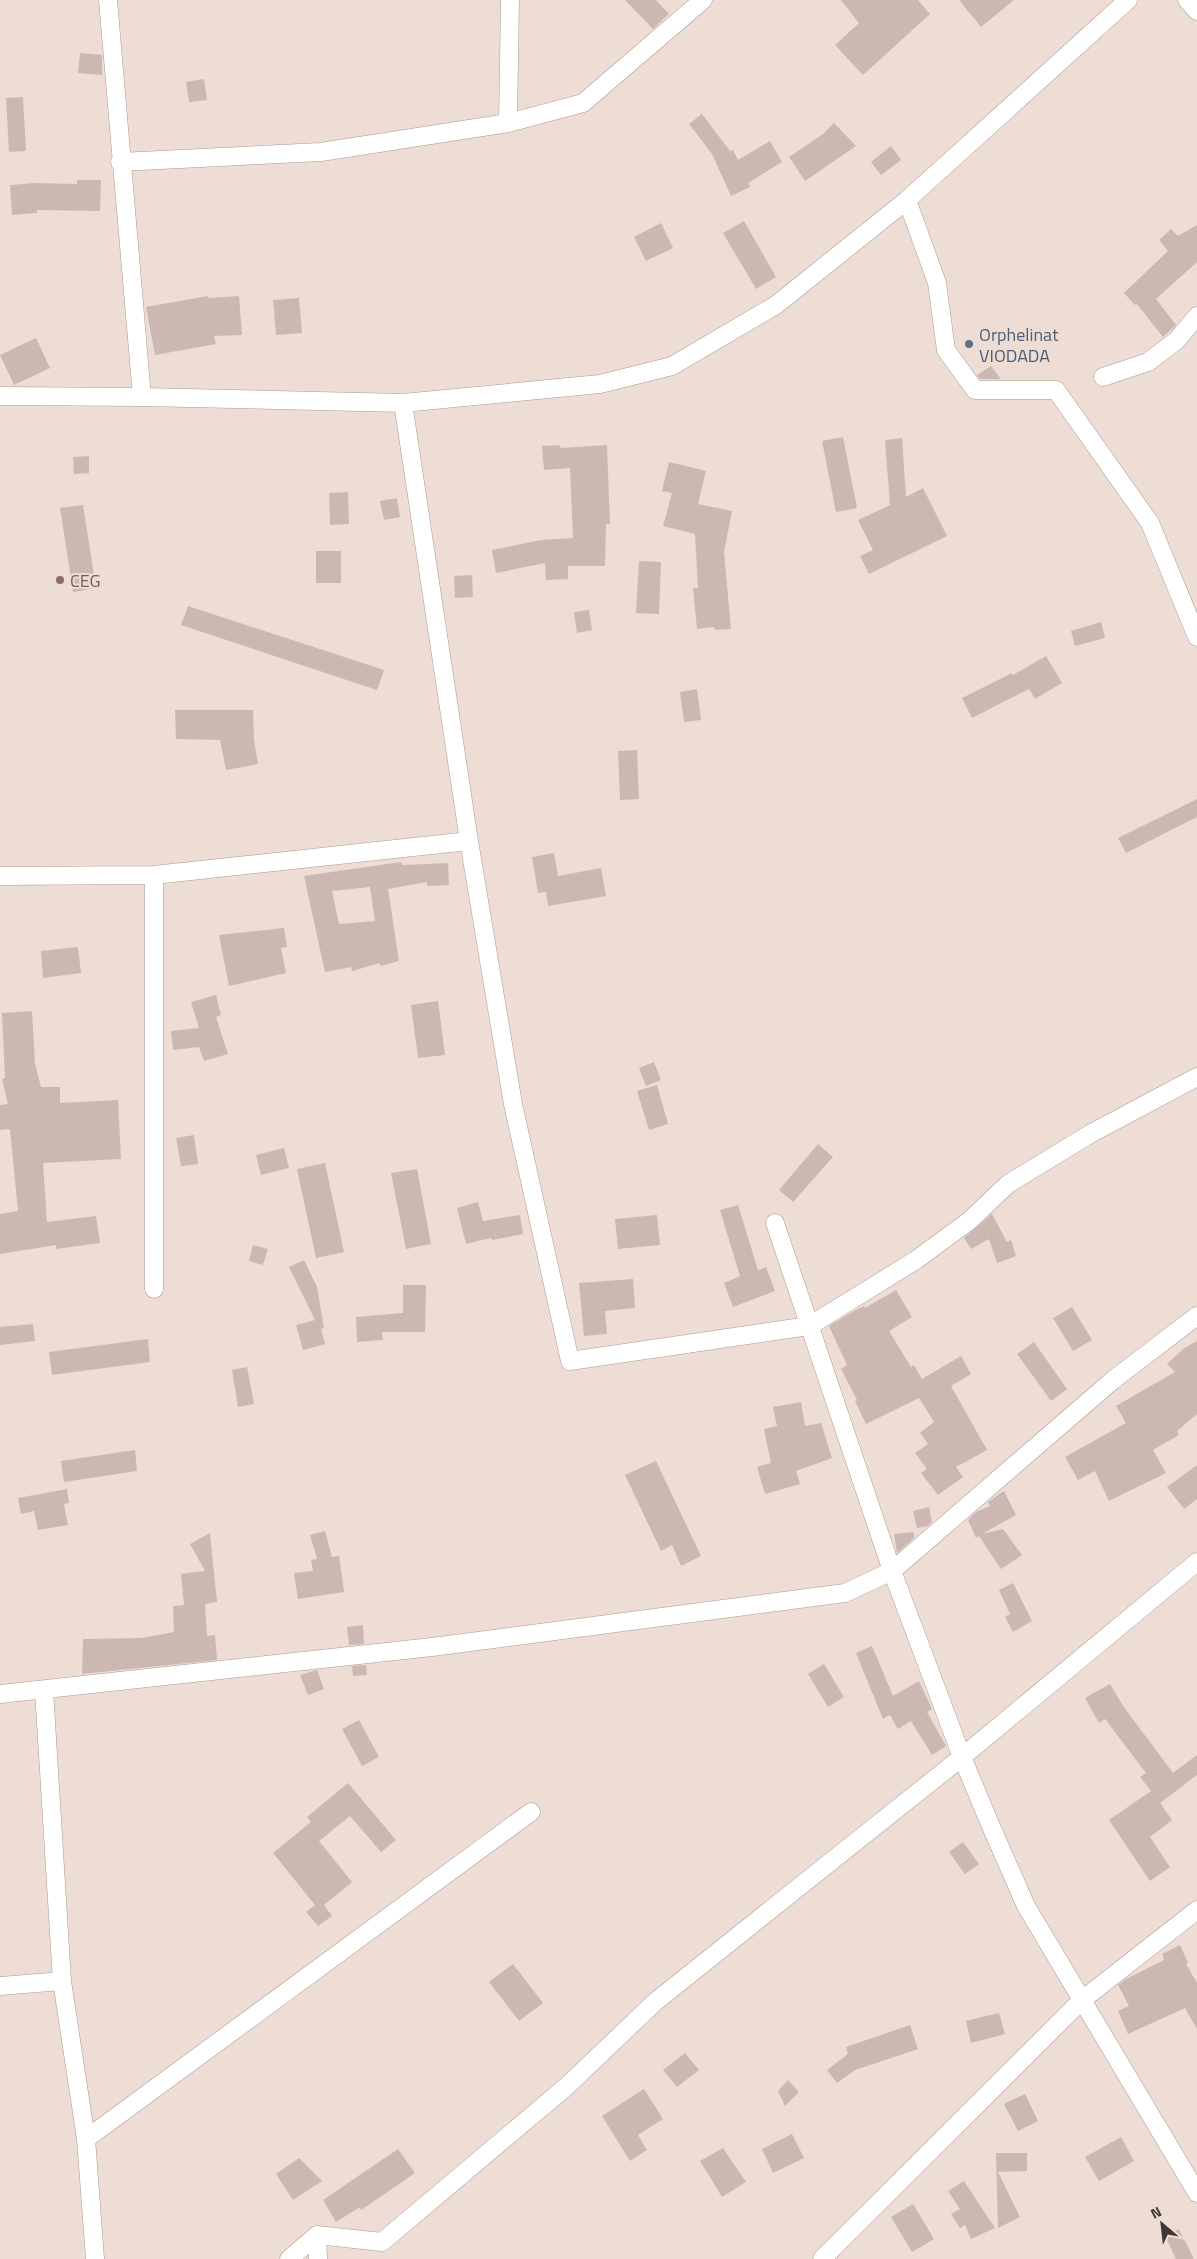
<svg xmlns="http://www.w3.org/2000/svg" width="1197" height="2259" font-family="'Titillium Web',sans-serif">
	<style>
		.building { fill: #cbb8b3; fill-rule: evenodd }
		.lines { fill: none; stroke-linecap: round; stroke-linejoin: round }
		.minor-casing { stroke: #aa9a91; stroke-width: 19 }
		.minor { stroke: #fff; stroke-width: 18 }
		.service-dot { fill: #5c6f8a; stroke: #eeddd4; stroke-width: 2 }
		.education-dot { fill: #8d6e63; stroke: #eeddd4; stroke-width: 2 }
		.labels { text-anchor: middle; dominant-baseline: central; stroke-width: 4; stroke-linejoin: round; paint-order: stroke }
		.service-label { font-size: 18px; fill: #4e5e75; stroke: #eeddd4; text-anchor: start }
		.education-label { font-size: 18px; fill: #785e54; stroke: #eeddd4; text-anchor: start }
	</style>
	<rect width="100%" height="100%" fill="#eeddd4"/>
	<path class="building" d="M 625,0 L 656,0 L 669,14 L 653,29 Z
		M 841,0 L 918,0 L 930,14 L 863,75 L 835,45 L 859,23 Z
		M 959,0 L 1014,0 L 981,27 Z
		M 80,53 L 102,55 L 102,75 L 78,73 Z
		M 204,79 L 207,100 L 189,102 L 186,82 Z
		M 23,97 L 26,151 L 9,152 L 6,98 Z
		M 702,114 L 730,151 L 733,150 L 738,160 L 770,141 L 782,162 L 748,183 L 750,187 L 731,196 L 712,154 L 689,124 Z
		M 834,123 L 856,146 L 805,181 L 789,157 L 823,134 Z
		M 891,146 L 901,160 L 881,175 L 871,162 Z
		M 77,180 L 101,180 L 100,211 L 37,210 L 37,213 L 12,215 L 10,185 L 35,183 L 77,184 Z
		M 744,221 L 776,277 L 756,289 L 723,233 Z
		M 661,223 L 673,248 L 646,261 L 634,237 Z
		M 1197,225 L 1197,262 L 1156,299 L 1176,325 L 1163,337 L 1137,304 L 1135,305 L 1124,293 L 1168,251 L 1159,240 L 1171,229 L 1178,236 Z
		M 208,296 L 208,298 L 239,296 L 242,335 L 214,336 L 216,344 L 155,355 L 146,307 Z
		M 299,298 L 302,333 L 276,335 L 273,300 Z
		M 36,338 L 50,368 L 14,385 L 0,355 Z
		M 991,366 L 1001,379 L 980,379 L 977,375 Z
		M 843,437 L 857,508 L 836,512 L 822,441 Z
		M 902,438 L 906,497 L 923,488 L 947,536 L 869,574 L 860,556 L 873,550 L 858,520 L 890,505 L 885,440 Z
		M 560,445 L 560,448 L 607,445 L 610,524 L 606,524 L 605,566 L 568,566 L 568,579 L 546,580 L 545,563 L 496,573 L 492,550 L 541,540 L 573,538 L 570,468 L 544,470 L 542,446 Z
		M 89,456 L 89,473 L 74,474 L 73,457 Z
		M 669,462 L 706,471 L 698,504 L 732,511 L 724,552 L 731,629 L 715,630 L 714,627 L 697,629 L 693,588 L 698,588 L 695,534 L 663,526 L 672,493 L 662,491 Z
		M 348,492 L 349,524 L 330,525 L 329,493 Z
		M 397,498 L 400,517 L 384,520 L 380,501 Z
		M 83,505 L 96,588 L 73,592 L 60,508 Z
		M 316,551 L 341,551 L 341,583 L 316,583 Z
		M 639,561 L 661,562 L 659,614 L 636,613 Z
		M 472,575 L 473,597 L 455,598 L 454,576 Z
		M 188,606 L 384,670 L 377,690 L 181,625 Z
		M 589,610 L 592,630 L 577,633 L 574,612 Z
		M 1101,622 L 1105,638 L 1075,646 L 1071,631 Z
		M 1046,656 L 1062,683 L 1035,699 L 1029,689 L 972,718 L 962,698 L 1012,673 L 1013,675 Z
		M 697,689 L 701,720 L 684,722 L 680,692 Z
		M 175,710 L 253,710 L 254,740 L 258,764 L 226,770 L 220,740 L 176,739 Z
		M 637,750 L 639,799 L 620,800 L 618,751 Z
		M 1197,799 L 1197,817 L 1126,853 L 1118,838 Z
		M 554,853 L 558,876 L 601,868 L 606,896 L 548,906 L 546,892 L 538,893 L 532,857 Z
		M 401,862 L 402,865 L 448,863 L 449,885 L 427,886 L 427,882 L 388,889 L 399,961 L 380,966 L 380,963 L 352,971 L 351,967 L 325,972 L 304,876 ZM 370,887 L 375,921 L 339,924 L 332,891 Z
		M 284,928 L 287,947 L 281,948 L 286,973 L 229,986 L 219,935 Z
		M 78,947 L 81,973 L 43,978 L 41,951 Z
		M 216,995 L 221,1015 L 216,1017 L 228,1054 L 204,1061 L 199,1047 L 173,1050 L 171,1031 L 199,1028 L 191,1002 Z
		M 438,1001 L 445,1055 L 418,1058 L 411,1005 Z
		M 32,1011 L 35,1063 L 41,1087 L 60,1087 L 60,1103 L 118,1100 L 121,1159 L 43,1163 L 47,1222 L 96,1216 L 100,1243 L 56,1249 L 56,1245 L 0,1254 L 0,1214 L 18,1211 L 10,1129 L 0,1130 L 0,1105 L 8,1104 L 2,1079 L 5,1078 L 2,1013 Z
		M 654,1062 L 661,1080 L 646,1086 L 639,1068 Z
		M 657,1085 L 668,1124 L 649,1130 L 637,1091 Z
		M 194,1135 L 198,1164 L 181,1166 L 176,1138 Z
		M 818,1144 L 833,1157 L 793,1202 L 779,1190 Z
		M 284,1148 L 289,1168 L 261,1175 L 256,1155 Z
		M 325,1163 L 344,1252 L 316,1258 L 297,1169 Z
		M 417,1169 L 431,1244 L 406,1249 L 391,1173 Z
		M 478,1202 L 483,1221 L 520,1215 L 523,1234 L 492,1240 L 491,1238 L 466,1244 L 457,1208 Z
		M 738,1205 L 758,1270 L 766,1267 L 775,1291 L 733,1307 L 724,1283 L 740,1276 L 720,1210 Z
		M 992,1214 L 1007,1242 L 1011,1240 L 1016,1256 L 997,1263 L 989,1239 L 971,1249 L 964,1238 Z
		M 657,1215 L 660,1245 L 618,1249 L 615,1219 Z
		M 253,1245 L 268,1249 L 263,1265 L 249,1261 Z
		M 304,1260 L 317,1287 L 324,1328 L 321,1329 L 325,1344 L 303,1350 L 296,1325 L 315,1320 L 289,1267 Z
		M 633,1279 L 635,1308 L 605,1311 L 607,1334 L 584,1336 L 579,1283 Z
		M 403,1285 L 426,1285 L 425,1332 L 382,1332 L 383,1340 L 357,1342 L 356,1317 L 403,1313 Z
		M 896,1290 L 912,1317 L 889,1331 L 911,1367 L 914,1365 L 922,1379 L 961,1356 L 971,1374 L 951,1386 L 987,1450 L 956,1467 L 963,1477 L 938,1495 L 921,1473 L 927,1469 L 915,1453 L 928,1444 L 920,1433 L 934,1422 L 919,1398 L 866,1424 L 855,1401 L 857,1400 L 841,1369 L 847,1365 L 829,1326 L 852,1312 L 864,1306 L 865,1308 Z
		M 1072,1307 L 1092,1340 L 1073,1351 L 1053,1318 Z
		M 33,1324 L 35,1341 L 0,1345 L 0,1327 Z
		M 148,1339 L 150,1362 L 52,1375 L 49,1352 Z
		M 1197,1341 L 1197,1414 L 1177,1431 L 1179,1435 L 1153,1450 L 1166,1473 L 1109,1501 L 1095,1471 L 1078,1480 L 1065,1457 L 1126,1423 L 1116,1406 L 1175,1372 L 1167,1364 L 1183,1349 Z
		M 1034,1342 L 1067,1389 L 1051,1401 L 1017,1354 Z
		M 247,1367 L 254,1404 L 238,1407 L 232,1370 Z
		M 801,1402 L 805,1426 L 821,1423 L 832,1458 L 796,1471 L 800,1484 L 765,1494 L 757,1467 L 771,1463 L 764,1429 L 777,1426 L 773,1407 Z
		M 135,1450 L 137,1471 L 64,1482 L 61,1461 Z
		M 656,1461 L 701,1556 L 681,1566 L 672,1545 L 661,1551 L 625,1475 Z
		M 1197,1465 L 1197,1499 L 1184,1509 L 1167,1487 Z
		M 67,1489 L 69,1503 L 64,1504 L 68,1525 L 38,1530 L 34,1511 L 21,1514 L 18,1498 Z
		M 1004,1491 L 1016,1515 L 982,1534 L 1003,1529 L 1022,1555 L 1001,1569 L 979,1536 L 976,1538 L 968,1520 L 976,1512 L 990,1506 L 988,1502 Z
		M 929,1507 L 932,1522 L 928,1526 L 917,1528 L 913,1511 Z
		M 325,1531 L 332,1557 L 339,1556 L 344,1592 L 298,1599 L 294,1573 L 313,1571 L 311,1560 L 317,1559 L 310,1535 Z
		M 914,1532 L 914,1538 L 897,1553 L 894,1534 Z
		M 210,1533 L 217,1602 L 205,1604 L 207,1636 L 215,1635 L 217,1660 L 82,1674 L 83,1639 L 142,1638 L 174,1632 L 173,1606 L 184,1605 L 181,1574 L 205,1571 L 190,1544 Z
		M 1013,1583 L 1032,1621 L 1013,1632 L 1005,1617 L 1010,1614 L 999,1590 Z
		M 363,1625 L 364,1644 L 349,1645 L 347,1627 Z
		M 872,1646 L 893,1696 L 919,1681 L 932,1709 L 927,1712 L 946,1746 L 932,1755 L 911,1721 L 898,1729 L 890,1715 L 883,1719 L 856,1653 Z
		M 824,1664 L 844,1697 L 828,1707 L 808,1674 Z
		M 366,1665 L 367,1675 L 353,1676 L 352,1666 Z
		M 317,1670 L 324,1689 L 308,1695 L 300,1675 Z
		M 1110,1684 L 1123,1706 L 1173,1773 L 1197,1755 L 1197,1775 L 1160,1803 L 1172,1820 L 1150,1837 L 1170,1867 L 1150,1881 L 1109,1820 L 1151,1791 L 1140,1777 L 1146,1773 L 1105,1719 L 1099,1723 L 1085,1698 Z
		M 359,1720 L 379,1757 L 362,1766 L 342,1729 Z
		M 348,1783 L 396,1840 L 381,1852 L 350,1816 L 319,1841 L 352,1882 L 324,1905 L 332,1916 L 318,1926 L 306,1912 L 315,1905 L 273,1853 L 311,1822 L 307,1817 Z
		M 963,1842 L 979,1864 L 965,1874 L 949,1852 Z
		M 1180,1945 L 1188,1963 L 1186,1964 L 1197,1983 L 1197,2029 L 1185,2008 L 1128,2034 L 1118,2011 L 1129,2006 L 1118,1985 L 1126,1979 L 1164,1960 L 1162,1954 Z
		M 513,1964 L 543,2003 L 519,2021 L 489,1982 Z
		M 999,2013 L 1005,2034 L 971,2043 L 966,2021 Z
		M 910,2025 L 918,2049 L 855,2070 L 837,2083 L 827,2070 L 848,2054 L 846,2047 Z
		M 685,2053 L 699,2070 L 677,2087 L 663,2070 Z
		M 788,2080 L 799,2092 L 785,2106 L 778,2091 Z
		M 644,2089 L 663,2119 L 638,2135 L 647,2150 L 630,2161 L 602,2116 Z
		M 1025,2094 L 1038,2121 L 1018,2131 L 1004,2104 Z
		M 792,2134 L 804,2158 L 773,2173 L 762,2149 Z
		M 1121,2137 L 1134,2161 L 1099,2181 L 1085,2157 Z
		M 723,2148 L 746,2182 L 722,2197 L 700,2161 Z
		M 398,2149 L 415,2173 L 361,2210 L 360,2207 L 336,2222 L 323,2200 Z
		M 996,2153 L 1027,2153 L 1027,2171 L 998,2172 L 1020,2217 L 998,2228 Z
		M 299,2158 L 322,2181 L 293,2200 L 276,2174 Z
		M 964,2181 L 995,2228 L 971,2239 L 965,2225 L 960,2228 L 951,2214 L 960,2209 L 948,2191 Z
		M 913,2204 L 934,2239 L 912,2252 L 891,2217 Z
		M 1179,2229 L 1194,2259 L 1176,2259 L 1165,2236 Z"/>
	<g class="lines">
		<g class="minor-casing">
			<path id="minor" d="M 108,0 L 142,397
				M 1187,0 L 1197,11
				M 508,123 L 510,0
				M 120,162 L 321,152 L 508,123 L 583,103 L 703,0
				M 907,200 L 937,283 L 946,350 L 975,390 L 1056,390 L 1150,523 L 1197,637
				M 1103,377 L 1148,362 L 1177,340 L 1197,316
				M 0,396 L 142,397 L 403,403 L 600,384 L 672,366 L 776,305 L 907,200 L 1128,0
				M 469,841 L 513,1104 L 570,1361 L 809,1326 L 916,1260 L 969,1221 L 1008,1184 L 1090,1134 L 1197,1077
				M 0,876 L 154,875 L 469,841 L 403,403
				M 775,1223 L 892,1571 L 962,1757 L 990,1824 L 1026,1906 L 1197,2193
				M 154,1289 L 154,875
				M 44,1690 L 62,1981 L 86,2139 L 95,2259
				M 0,1694 L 432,1647 L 845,1593 L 892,1571 L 1113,1380 L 1197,1316
				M 0,1986 L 62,1981
				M 86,2139 L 531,1812
				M 317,2235 L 318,2259
				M 289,2259 L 317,2235 L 382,2242 L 567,2086 L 655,2002 L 962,1757 L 1197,1562
				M 822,2259 L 1082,2000 L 1197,1910"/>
		</g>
		<use href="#minor" class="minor"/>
	</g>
	<circle class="service-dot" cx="969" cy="344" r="5"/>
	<circle class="education-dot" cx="60" cy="580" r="5"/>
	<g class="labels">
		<g class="service-label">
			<text x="979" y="334">Orphelinat<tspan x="979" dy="21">VIODADA</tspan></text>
		</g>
		<g class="education-label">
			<text x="70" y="580">CEG</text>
		</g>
	</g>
	<g transform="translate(1162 2224) rotate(332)" stroke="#eeddd4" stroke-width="4" paint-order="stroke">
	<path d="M0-4L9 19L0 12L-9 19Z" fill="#3e3733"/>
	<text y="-8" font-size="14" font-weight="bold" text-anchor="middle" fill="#3e3733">N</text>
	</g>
</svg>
